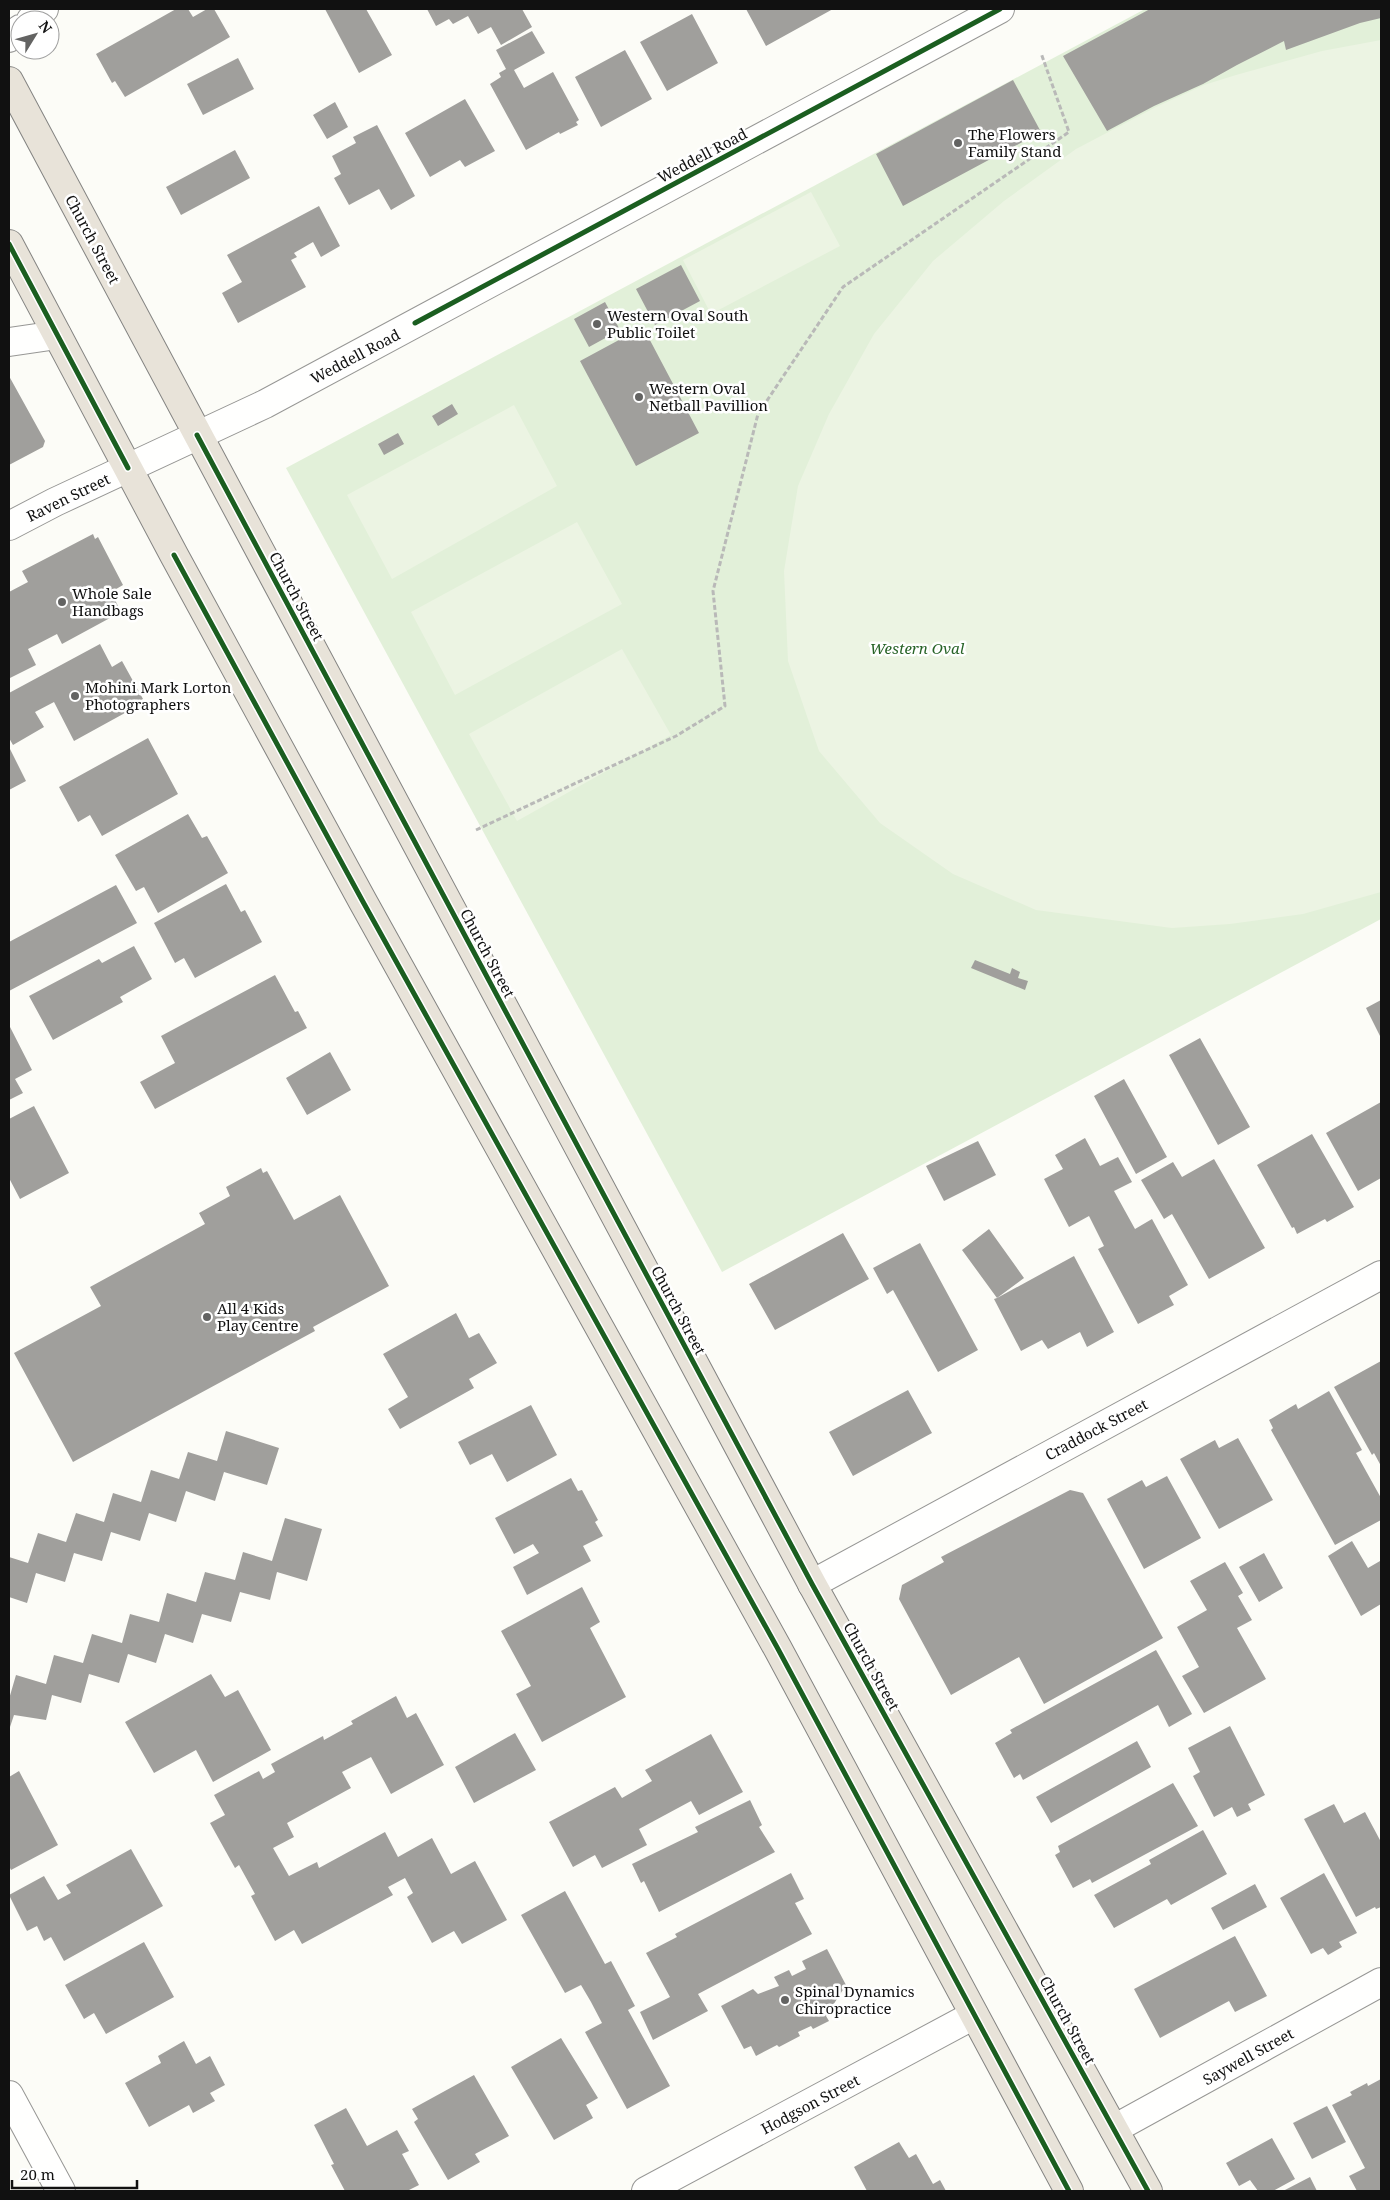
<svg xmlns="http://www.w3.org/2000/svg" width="1390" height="2200" font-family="'Noto Serif',serif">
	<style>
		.green { fill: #e2f0d9 }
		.pitch { fill: #ecf4e3 }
		.building { fill: #a09f9c }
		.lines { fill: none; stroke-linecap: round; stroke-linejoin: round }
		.minor-casing { stroke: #979795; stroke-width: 30 }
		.highway-casing { stroke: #848482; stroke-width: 30 }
		.path { stroke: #b9b9b8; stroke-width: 3; stroke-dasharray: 5 2.5; stroke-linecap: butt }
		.minor { stroke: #fffffe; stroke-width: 28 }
		.highway { stroke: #e8e3d9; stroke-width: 28 }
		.cycleway-casing { stroke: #fff; stroke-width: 8 }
		.cycleway { stroke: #1b5e20; stroke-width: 5 }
		.poi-dot { fill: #636362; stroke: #fff; stroke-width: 2 }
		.labels { text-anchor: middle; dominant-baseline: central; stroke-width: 5; stroke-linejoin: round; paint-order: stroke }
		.poi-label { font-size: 15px; fill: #111; stroke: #fff; text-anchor: start }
		.street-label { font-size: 15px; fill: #111; stroke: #fff }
		.park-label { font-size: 15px; font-style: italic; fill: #276327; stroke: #fff }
	</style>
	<rect width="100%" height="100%" fill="#fcfcf7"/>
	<path class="green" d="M 1145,9 L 1381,9 L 1381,919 L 722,1272 L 286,468 Z"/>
	<path class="pitch" d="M 1381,40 L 1381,892 L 1303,914 L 1230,924 L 1172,928 L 1036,910 L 953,874 L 880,823 L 819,751 L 788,661 L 784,571 L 798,486 L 829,414 L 874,334 L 933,261 L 1004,201 L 1076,149 L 1156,107 L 1204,85 L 1236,75 L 1322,51 Z
		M 811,192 L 840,246 L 711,314 L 683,260 Z
		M 514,405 L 557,486 L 392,579 L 347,495 Z
		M 577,522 L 622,604 L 455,695 L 411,612 Z
		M 622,649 L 671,735 L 517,821 L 469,734 Z"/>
	<path class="building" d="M 176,9 L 188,9 L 193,17 L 207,9 L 214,9 L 230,37 L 125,97 L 115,81 L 112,83 L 96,54 Z
		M 325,9 L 366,9 L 392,55 L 359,73 Z
		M 427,9 L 522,9 L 532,27 L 501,45 L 491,27 L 478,34 L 468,16 L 453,24 L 449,19 L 436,26 Z
		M 746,9 L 833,9 L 766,46 Z
		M 1150,9 L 1381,9 L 1381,18 L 1360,23 L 1286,50 L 1284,41 L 1237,65 L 1203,84 L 1154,106 L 1107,131 L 1063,56 Z
		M 692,14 L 718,63 L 667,91 L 640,42 Z
		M 532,31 L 545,53 L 514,70 L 524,88 L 553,72 L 579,120 L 576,122 L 578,125 L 560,134 L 559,132 L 526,150 L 490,84 L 501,77 L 499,73 L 506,69 L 496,50 Z
		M 625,50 L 652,99 L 601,127 L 575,77 Z
		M 238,58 L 254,89 L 203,115 L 187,84 Z
		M 1013,80 L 1041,132 L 903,206 L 876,154 Z
		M 465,99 L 495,151 L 465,167 L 460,160 L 430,177 L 405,133 Z
		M 335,102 L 348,127 L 327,139 L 313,115 Z
		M 377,125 L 415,196 L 391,210 L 379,189 L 349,205 L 334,178 L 341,174 L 332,156 L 356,143 L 353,137 Z
		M 235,150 L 250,178 L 181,215 L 166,187 Z
		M 319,206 L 340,246 L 321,257 L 313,242 L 294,253 L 297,257 L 291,260 L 306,287 L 238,323 L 222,293 L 242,282 L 227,255 Z
		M 681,265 L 700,301 L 655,325 L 636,289 Z
		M 605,302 L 620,330 L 589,347 L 574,319 Z
		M 643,327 L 699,433 L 636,466 L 580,361 Z
		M 9,376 L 45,441 L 43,447 L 9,465 Z
		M 452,404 L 458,414 L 438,426 L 432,416 Z
		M 398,433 L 404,444 L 384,455 L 378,444 Z
		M 93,534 L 95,539 L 98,537 L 123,585 L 111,592 L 121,612 L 62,644 L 57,634 L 28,649 L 36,665 L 10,678 L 9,592 L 28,582 L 22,571 Z
		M 100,644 L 112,667 L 122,661 L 143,699 L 132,704 L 134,708 L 74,741 L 54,702 L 35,712 L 44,727 L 13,745 L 9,738 L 9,693 Z
		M 148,738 L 178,794 L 102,836 L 90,815 L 78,822 L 59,787 Z
		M 9,747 L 26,781 L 9,790 Z
		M 188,814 L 202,838 L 207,836 L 228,873 L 158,913 L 144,887 L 136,891 L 115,855 Z
		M 226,884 L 241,912 L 245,910 L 262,942 L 195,978 L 184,958 L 175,963 L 154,923 Z
		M 116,885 L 137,923 L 9,991 L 9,942 Z
		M 134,946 L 152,979 L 120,997 L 123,1002 L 53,1040 L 29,996 L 99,959 L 102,963 Z
		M 975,960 L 1010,974 L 1012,968 L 1020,972 L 1018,978 L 1028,981 L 1025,990 L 971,968 Z
		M 275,975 L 295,1012 L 298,1011 L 307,1028 L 155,1109 L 140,1082 L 175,1063 L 161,1036 Z
		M 1381,1000 L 1381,1038 L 1366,1008 Z
		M 9,1025 L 32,1070 L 15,1079 L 23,1093 L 9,1100 Z
		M 1200,1038 L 1250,1127 L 1218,1145 L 1169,1055 Z
		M 330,1052 L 351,1090 L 307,1115 L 286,1078 Z
		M 1124,1079 L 1167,1157 L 1136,1174 L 1094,1096 Z
		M 1381,1102 L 1381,1178 L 1358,1191 L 1326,1133 Z
		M 34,1106 L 69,1173 L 20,1199 L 9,1178 L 9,1119 Z
		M 1312,1134 L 1354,1207 L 1327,1222 L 1325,1219 L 1297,1234 L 1294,1227 L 1292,1228 L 1257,1165 Z
		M 1085,1138 L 1100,1166 L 1118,1157 L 1132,1182 L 1114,1191 L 1135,1229 L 1152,1219 L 1188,1285 L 1169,1296 L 1174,1305 L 1138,1324 L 1098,1249 L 1104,1246 L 1089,1216 L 1069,1227 L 1044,1179 L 1063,1169 L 1055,1155 Z
		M 978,1141 L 996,1175 L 944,1201 L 926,1166 Z
		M 1214,1159 L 1265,1248 L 1209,1279 L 1172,1214 L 1164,1219 L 1141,1180 L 1173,1162 L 1182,1177 Z
		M 261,1168 L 263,1173 L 267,1171 L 294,1220 L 340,1195 L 389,1286 L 313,1327 L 315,1331 L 73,1462 L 14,1353 L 101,1306 L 90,1287 L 205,1224 L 199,1213 L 230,1196 L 226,1187 Z
		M 989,1229 L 1024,1278 L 997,1298 L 1074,1256 L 1114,1332 L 1087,1347 L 1080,1332 L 1048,1349 L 1042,1340 L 1021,1351 L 994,1299 L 997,1298 L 962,1250 Z
		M 843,1233 L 869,1279 L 775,1330 L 749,1284 Z
		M 920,1243 L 978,1350 L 938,1372 L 893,1290 L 887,1294 L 873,1268 Z
		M 456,1313 L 469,1338 L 479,1333 L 497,1363 L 469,1379 L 474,1388 L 400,1429 L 388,1409 L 408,1397 L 383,1354 Z
		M 1381,1361 L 1381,1466 L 1374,1453 L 1372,1455 L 1334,1387 Z
		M 908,1390 L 932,1433 L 853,1476 L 829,1432 Z
		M 1329,1391 L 1362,1450 L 1356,1453 L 1381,1498 L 1381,1520 L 1335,1545 L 1271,1430 L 1273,1428 L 1269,1420 L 1296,1404 L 1298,1409 Z
		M 531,1405 L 557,1455 L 507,1482 L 492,1454 L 470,1465 L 458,1442 Z
		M 226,1431 L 279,1448 L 267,1485 L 224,1472 L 215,1501 L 186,1491 L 176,1522 L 149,1513 L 140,1541 L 111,1532 L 102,1561 L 74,1553 L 65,1582 L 36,1573 L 27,1603 L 9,1597 L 9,1557 L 28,1563 L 38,1533 L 66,1542 L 76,1513 L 104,1522 L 113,1493 L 141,1502 L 151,1470 L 179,1479 L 188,1452 L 217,1461 Z
		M 1238,1438 L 1273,1500 L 1219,1529 L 1180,1459 L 1215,1440 L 1219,1448 Z
		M 1167,1476 L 1201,1538 L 1144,1569 L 1107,1499 L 1142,1480 L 1146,1487 Z
		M 571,1478 L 578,1491 L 582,1490 L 598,1520 L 595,1522 L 603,1536 L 583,1546 L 591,1561 L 527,1595 L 513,1567 L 539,1553 L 533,1544 L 514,1554 L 495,1518 Z
		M 1070,1490 L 1083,1493 L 1163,1638 L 1044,1704 L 1019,1657 L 951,1695 L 899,1599 L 902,1585 L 944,1562 L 941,1557 Z
		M 285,1518 L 322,1529 L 307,1581 L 277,1572 L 270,1600 L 240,1592 L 231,1622 L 202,1614 L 193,1643 L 165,1634 L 156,1663 L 128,1654 L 119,1683 L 89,1674 L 81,1703 L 52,1695 L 46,1720 L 14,1715 L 9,1730 L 9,1699 L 16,1675 L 46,1684 L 54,1655 L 83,1663 L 92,1634 L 122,1643 L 130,1614 L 159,1622 L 167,1593 L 196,1602 L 205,1572 L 235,1580 L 243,1552 L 272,1561 Z
		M 1352,1541 L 1368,1568 L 1380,1561 L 1381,1563 L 1381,1604 L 1361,1616 L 1328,1556 Z
		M 1264,1553 L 1283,1588 L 1259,1602 L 1239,1567 Z
		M 1225,1562 L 1243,1593 L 1238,1596 L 1252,1620 L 1237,1628 L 1266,1679 L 1204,1713 L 1182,1676 L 1199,1667 L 1177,1627 L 1207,1610 L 1190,1581 Z
		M 582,1587 L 600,1622 L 590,1628 L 626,1697 L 542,1742 L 516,1694 L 531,1686 L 501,1631 Z
		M 1156,1650 L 1192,1714 L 1169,1727 L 1158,1705 L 1023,1780 L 1020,1774 L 1014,1778 L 995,1743 L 1012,1733 L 1010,1730 Z
		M 211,1674 L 225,1697 L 238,1690 L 271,1750 L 213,1782 L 196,1750 L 154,1773 L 125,1722 Z
		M 396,1696 L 407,1718 L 416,1713 L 444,1765 L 391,1794 L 371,1757 L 342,1772 L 351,1788 L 287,1823 L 294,1837 L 273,1848 L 289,1876 L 317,1862 L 319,1868 L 385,1832 L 398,1857 L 432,1838 L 451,1874 L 475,1861 L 507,1920 L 462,1944 L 454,1931 L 432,1943 L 407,1897 L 413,1893 L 405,1878 L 388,1887 L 393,1895 L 302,1944 L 294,1930 L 275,1941 L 251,1896 L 255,1894 L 239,1865 L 235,1868 L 210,1823 L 225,1815 L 214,1795 L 259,1771 L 263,1779 L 275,1772 L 271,1764 L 323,1736 L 324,1740 L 353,1724 L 351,1721 Z
		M 1230,1726 L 1265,1795 L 1248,1804 L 1251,1810 L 1237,1817 L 1232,1807 L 1214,1817 L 1193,1776 L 1200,1772 L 1188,1748 Z
		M 515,1733 L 536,1770 L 474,1803 L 455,1767 Z
		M 711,1734 L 743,1792 L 699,1815 L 691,1801 L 639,1829 L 647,1845 L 602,1868 L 595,1855 L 573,1867 L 549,1822 L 615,1787 L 622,1798 L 652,1781 L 645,1770 Z
		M 1137,1741 L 1151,1767 L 1051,1823 L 1036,1797 Z
		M 19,1771 L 58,1845 L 11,1870 L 9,1866 L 9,1777 Z
		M 1173,1783 L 1198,1826 L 1092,1883 L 1090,1879 L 1073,1888 L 1055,1855 L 1060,1852 L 1058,1846 Z
		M 750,1800 L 762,1825 L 759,1827 L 775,1852 L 659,1912 L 644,1881 L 641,1883 L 632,1864 L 698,1832 L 695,1827 Z
		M 1334,1804 L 1344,1823 L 1365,1812 L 1381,1842 L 1381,1907 L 1376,1909 L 1375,1907 L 1356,1917 L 1304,1819 Z
		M 1203,1830 L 1227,1874 L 1171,1905 L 1167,1899 L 1114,1928 L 1094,1895 L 1151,1864 L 1149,1860 Z
		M 131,1849 L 163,1906 L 64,1961 L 51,1937 L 44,1941 L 37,1926 L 27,1931 L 9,1895 L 44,1876 L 58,1900 L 71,1893 L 66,1885 Z
		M 791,1873 L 804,1899 L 795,1903 L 812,1934 L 698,1994 L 708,2011 L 653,2040 L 640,2012 L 670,1997 L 646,1953 L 677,1937 L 675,1934 Z
		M 1324,1873 L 1357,1933 L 1339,1942 L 1342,1947 L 1328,1955 L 1323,1948 L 1311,1954 L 1280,1898 Z
		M 1255,1884 L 1267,1907 L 1223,1930 L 1211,1908 Z
		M 565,1891 L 605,1964 L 611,1961 L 635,2006 L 628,2010 L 670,2086 L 627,2109 L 585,2032 L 602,2023 L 591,2002 L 581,1985 L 565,1993 L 521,1915 Z
		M 1235,1936 L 1267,1996 L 1235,2012 L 1229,2001 L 1160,2038 L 1134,1989 Z
		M 144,1942 L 174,1997 L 106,2034 L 94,2013 L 84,2019 L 65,1985 Z
		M 827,1949 L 846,1985 L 826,2016 L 829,2021 L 813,2029 L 811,2026 L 798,2032 L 800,2036 L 779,2047 L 777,2045 L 756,2056 L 751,2046 L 744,2049 L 721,2006 L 753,1989 L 758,1994 L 779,1986 L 774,1977 L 789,1970 L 792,1976 L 806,1969 L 802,1961 Z
		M 561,2038 L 598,2098 L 586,2105 L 593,2118 L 554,2140 L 511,2067 Z
		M 184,2041 L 196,2064 L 210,2056 L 225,2085 L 210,2093 L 215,2101 L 193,2113 L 189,2105 L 149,2127 L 125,2083 L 161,2063 L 158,2056 Z
		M 474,2075 L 509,2136 L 475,2154 L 480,2162 L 448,2180 L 414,2122 L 418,2119 L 412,2109 Z
		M 1381,2079 L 1381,2191 L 1357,2191 L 1349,2176 L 1365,2168 L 1332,2105 L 1352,2095 L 1350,2092 L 1367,2083 L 1368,2086 Z
		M 1327,2106 L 1346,2142 L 1312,2159 L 1293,2123 Z
		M 346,2108 L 367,2146 L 397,2130 L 409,2151 L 402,2154 L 419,2185 L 407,2191 L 345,2191 L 331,2165 L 334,2164 L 314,2125 Z
		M 1272,2138 L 1295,2179 L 1273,2191 L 1258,2191 L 1250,2180 L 1239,2186 L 1226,2163 Z
		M 899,2142 L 909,2158 L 916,2154 L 933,2184 L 940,2180 L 946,2191 L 867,2191 L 854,2167 Z
		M 1310,2177 L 1317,2191 L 1283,2191 Z"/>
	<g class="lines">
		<g class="minor-casing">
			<path id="minor" d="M 31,20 L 44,9
				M 9,38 L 20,29
				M 9,342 L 57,335
				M 9,526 L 55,502 L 265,404 L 1000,9
				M 812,1584 L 1381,1275
				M 9,2095 L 61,2191
				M 1114,2129 L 1381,1982
				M 646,2191 L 974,2015"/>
		</g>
		<g class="highway-casing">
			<path id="highway" d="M 9,81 L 812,1584 L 1148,2191
				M 9,244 L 174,555 L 362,900 L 778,1649 L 1069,2191"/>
		</g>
		<path class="path" d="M 476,830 L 676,736 L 725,706 L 713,591 L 758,414 L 843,287 L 1069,132 L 1041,53"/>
		<use href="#minor" class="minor"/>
		<use href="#highway" class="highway"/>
		<g class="cycleway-casing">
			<path id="cycleway" d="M 9,244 L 128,468
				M 415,323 L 1000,9
				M 197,435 L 812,1584 L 1148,2191
				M 174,555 L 362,900 L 778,1649 L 1069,2191"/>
		</g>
		<use href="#cycleway" class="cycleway"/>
	</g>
	<g class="poi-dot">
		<circle cx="958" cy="143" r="5"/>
		<circle cx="597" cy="324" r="5"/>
		<circle cx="639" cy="397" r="5"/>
		<circle cx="62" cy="602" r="5"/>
		<circle cx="75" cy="696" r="5"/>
		<circle cx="207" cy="1317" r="5"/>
		<circle cx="785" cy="2000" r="5"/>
	</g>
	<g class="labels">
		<g class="poi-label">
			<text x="968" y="134">The Flowers<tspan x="968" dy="17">Family Stand</tspan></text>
			<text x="607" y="315">Western Oval South<tspan x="607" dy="17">Public Toilet</tspan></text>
			<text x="649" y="388">Western Oval<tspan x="649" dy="17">Netball Pavillion</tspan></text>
			<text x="72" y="593">Whole Sale<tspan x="72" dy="17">Handbags</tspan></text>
			<text x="85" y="687">Mohini Mark Lorton<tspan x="85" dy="17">Photographers</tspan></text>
			<text x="217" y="1308">All 4 Kids<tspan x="217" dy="17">Play Centre</tspan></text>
			<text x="795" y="1991">Spinal Dynamics<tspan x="795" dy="17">Chiropractice</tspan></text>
		</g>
		<g class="street-label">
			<text transform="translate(702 155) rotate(-28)">Weddell Road</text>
			<text transform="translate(93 239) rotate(62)">Church Street</text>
			<text transform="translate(355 356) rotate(-28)">Weddell Road</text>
			<text transform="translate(68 497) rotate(-26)">Raven Street</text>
			<text transform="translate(297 596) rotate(62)">Church Street</text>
			<text transform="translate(488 953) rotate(62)">Church Street</text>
			<text transform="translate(679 1310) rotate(62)">Church Street</text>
			<text transform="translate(1096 1429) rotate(-28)">Craddock Street</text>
			<text transform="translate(872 1666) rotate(61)">Church Street</text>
			<text transform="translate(1068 2020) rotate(61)">Church Street</text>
			<text transform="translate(1248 2056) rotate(-29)">Saywell Street</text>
			<text transform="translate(810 2104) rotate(-28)">Hodgson Street</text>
		</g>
		<g class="park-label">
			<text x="917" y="648">Western Oval</text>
		</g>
	</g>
	<rect width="1390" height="2200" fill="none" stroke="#111111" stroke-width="20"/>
	<g transform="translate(35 35) rotate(53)"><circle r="24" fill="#ffffff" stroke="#a0a0a0"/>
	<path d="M0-4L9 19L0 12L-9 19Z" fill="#636362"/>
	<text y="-8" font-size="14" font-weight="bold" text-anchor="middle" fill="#111111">N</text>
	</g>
	<path d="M12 2180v8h125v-8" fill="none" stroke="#111111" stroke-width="2.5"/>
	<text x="20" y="2180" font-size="15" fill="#111111" stroke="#ffffff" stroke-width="4" paint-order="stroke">20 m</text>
</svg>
